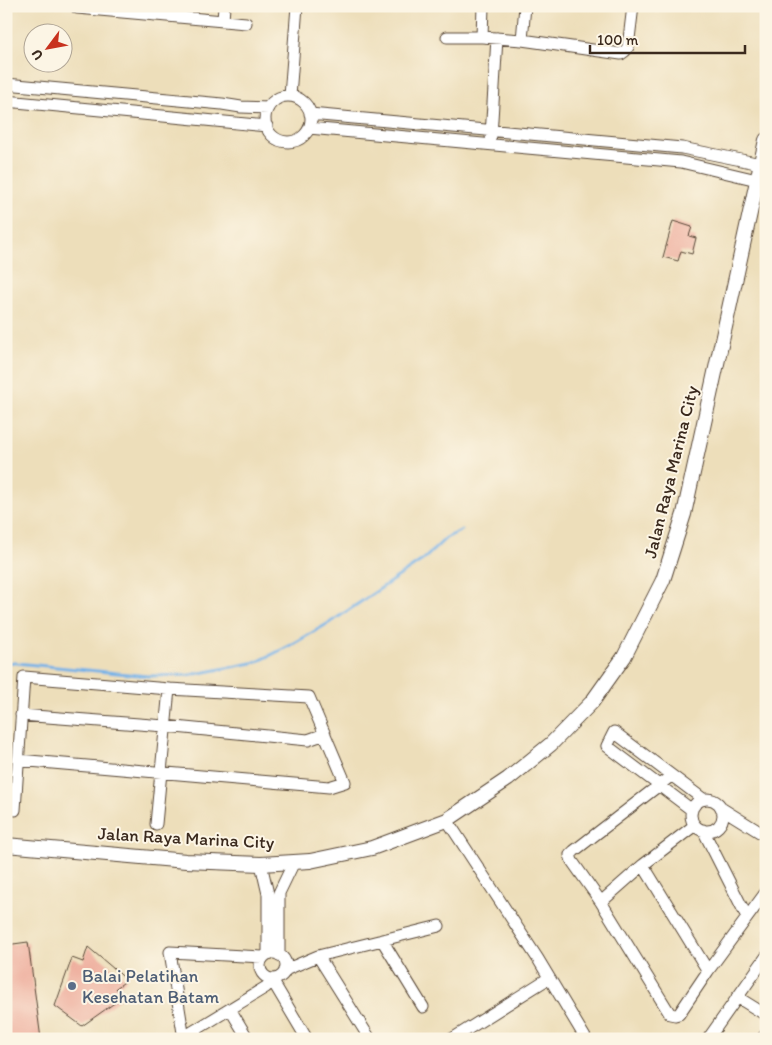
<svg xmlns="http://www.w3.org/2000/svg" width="772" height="1045" font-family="Itim,sans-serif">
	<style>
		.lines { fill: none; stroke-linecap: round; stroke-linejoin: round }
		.stream { stroke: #75b2e8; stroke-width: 3 }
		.building { fill: #eda998 }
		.minor-casing { stroke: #564535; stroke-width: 13 }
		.major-casing { stroke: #564535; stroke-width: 16 }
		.minor { stroke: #fff; stroke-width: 11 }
		.major { stroke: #fff; stroke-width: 14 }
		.service-dot { fill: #5c6f8a; stroke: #fcf5e5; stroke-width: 2 }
		.labels { text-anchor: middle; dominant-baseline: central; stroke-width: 4; stroke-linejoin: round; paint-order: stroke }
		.street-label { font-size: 18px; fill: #3b2a1e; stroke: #fcf5e5 }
		.service-label { font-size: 18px; fill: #4e5e75; stroke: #fcf5e5; text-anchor: start }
	</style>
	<rect width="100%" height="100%" fill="#fcf5e5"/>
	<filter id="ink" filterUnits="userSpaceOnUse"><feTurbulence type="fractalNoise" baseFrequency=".02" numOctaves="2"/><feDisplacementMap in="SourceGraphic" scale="10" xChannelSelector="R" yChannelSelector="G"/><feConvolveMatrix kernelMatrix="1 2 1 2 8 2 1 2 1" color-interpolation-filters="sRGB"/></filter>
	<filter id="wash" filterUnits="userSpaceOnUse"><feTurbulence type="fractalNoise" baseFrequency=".0096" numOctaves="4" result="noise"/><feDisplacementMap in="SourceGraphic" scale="20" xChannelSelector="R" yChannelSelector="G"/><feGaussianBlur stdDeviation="1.12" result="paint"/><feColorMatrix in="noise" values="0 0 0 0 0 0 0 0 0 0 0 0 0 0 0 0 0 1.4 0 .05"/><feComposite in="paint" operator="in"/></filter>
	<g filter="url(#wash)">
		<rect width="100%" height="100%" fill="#eddeba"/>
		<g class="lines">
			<path class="stream" d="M 6,662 L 148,676 L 190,675 L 257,662 L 291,645 L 334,620 L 424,559 L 446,538 L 462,530"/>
		</g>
		<g id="blocks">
			<path class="building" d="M 673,221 L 692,227 L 689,236 L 696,238 L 692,254 L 681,251 L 678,261 L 663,257 Z
				M 28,942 L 41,1039 L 10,1039 L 6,1012 L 6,945 Z
				M 88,947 L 127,980 L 116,988 L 123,997 L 82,1026 L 55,1006 L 72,958 L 83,962 Z"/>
		</g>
	</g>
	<g filter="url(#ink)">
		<use href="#blocks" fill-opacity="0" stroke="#564535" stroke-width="1"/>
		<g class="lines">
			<g class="minor-casing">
				<path id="minor" d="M 483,6 L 482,37 L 522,40 L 525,6
					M 77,8 L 246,23
					M 223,21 L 224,6
					M 447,37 L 482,37
					M 522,40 L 621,54 L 625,51 L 628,47 L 633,6
					M 6,84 L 222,104 L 241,107 L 268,108
					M 290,96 L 297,6
					M265 119a23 23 0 1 1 46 0a23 23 0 1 1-46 0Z
					M 6,101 L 267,126
					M 310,114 L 682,148 L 761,164
					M 309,128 L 681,162 L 757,180
					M 491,136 L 497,38
					M 21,715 L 165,726 L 308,740 L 325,734
					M 671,776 L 574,851 L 570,855 L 572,861 L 601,902 L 670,1014 L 675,1015 L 679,1014 L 708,971 L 766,892
					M691 815a16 16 0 1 1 32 0a16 16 0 1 1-32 0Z
					M 721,808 L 766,836
					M 15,810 L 24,677 L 169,689 L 309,697 L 345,782 L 329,787 L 18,760
					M 692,810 L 607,746 L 614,732 L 703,799
					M 447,820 L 538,959 L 586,1039
					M 156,824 L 169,689
					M 703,830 L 747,917
					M 261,864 L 268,894 L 268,954
					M 643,865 L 708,971
					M 601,902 L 643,865 L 695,825
					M 382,940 L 423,1007
					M260 966a13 13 0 1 1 26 0a13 13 0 1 1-26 0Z
					M 279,955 L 279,893 L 294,862
					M 318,956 L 370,1039
					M 285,970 L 318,956 L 439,926
					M 737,997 L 766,1015
					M 230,1009 L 248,1039
					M 184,1037 L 266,987 L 272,980 L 307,1039
					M 184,1039 L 170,952 L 263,957
					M 452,1039 L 549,978
					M 708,1039 L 766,957
					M 762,1039 L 766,1034"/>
			</g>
			<g class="major-casing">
				<path id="major" d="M 6,845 L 186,861 L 261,864 L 310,861 L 372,848 L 447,820 L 508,779 L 551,744 L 592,702 L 624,657 L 663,580 L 684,514 L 766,140"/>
			</g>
			<use href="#minor" class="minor"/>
			<use href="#major" class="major"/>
		</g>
	</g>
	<circle class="service-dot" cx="72" cy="986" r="5"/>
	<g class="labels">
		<g class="street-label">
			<text transform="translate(671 472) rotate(-76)">Jalan Raya Marina City</text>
			<text transform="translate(186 838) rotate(3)">Jalan Raya Marina City</text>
		</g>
		<g class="service-label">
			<text x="82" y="976">Balai Pelatihan<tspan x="82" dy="21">Kesehatan Batam</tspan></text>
		</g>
	</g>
	<rect width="772" height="1045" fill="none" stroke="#fcf5e5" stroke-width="25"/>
	<g transform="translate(48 48) rotate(238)"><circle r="24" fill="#fcf5e5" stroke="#afa495"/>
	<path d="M0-4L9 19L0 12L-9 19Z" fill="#c8321e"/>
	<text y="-8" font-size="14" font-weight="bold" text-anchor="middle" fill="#3b2a1e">U</text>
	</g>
	<path d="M590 45v8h155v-8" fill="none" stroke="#3b2a1e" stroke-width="2.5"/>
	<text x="597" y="45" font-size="15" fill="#3b2a1e" stroke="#fcf5e5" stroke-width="4" paint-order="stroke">100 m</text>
</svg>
